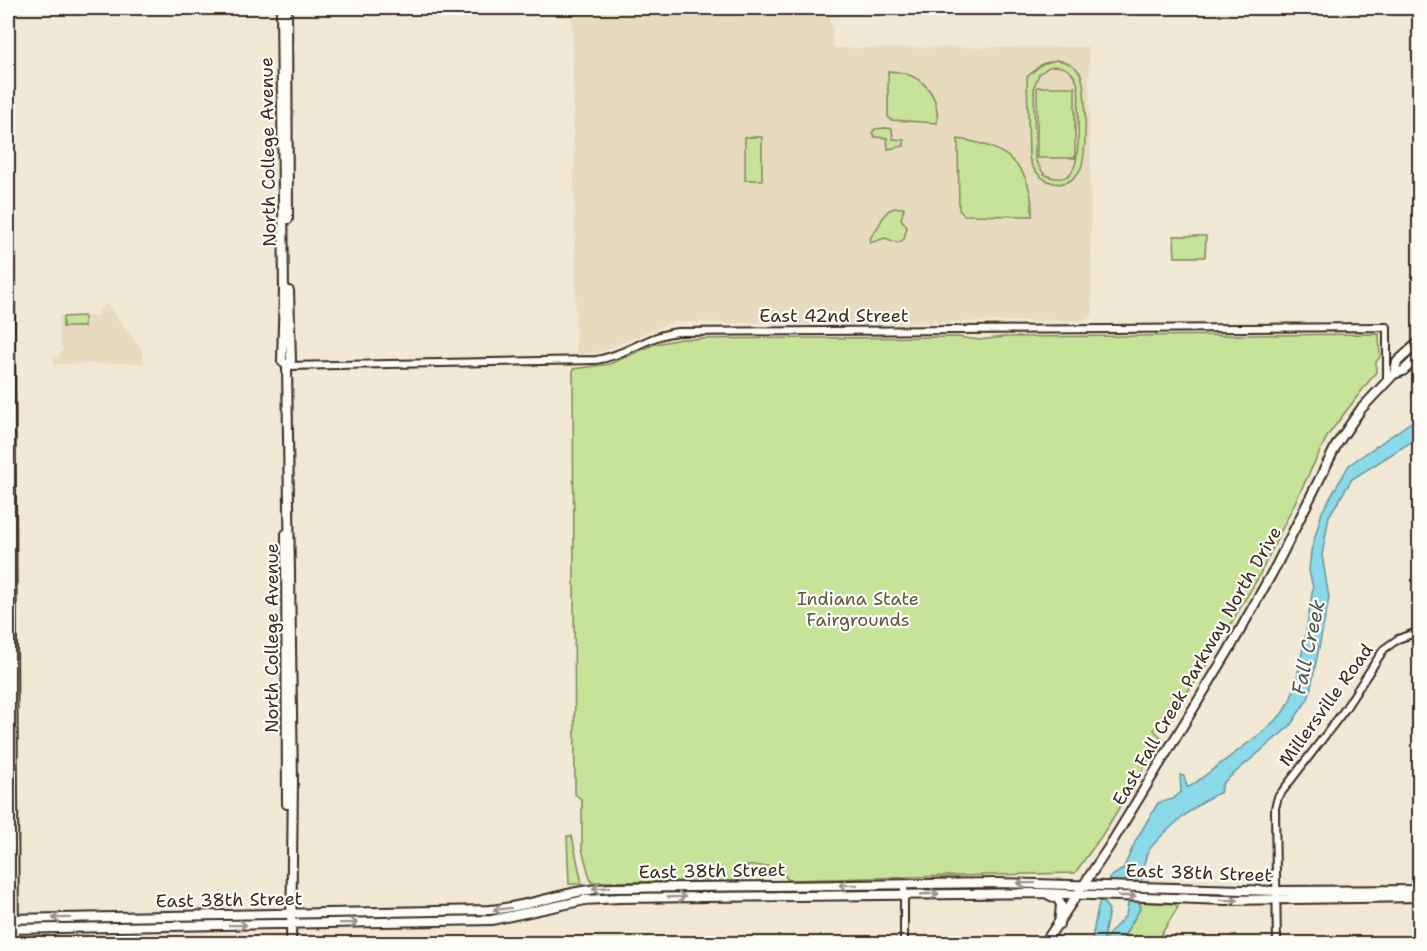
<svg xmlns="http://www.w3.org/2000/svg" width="1427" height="951" font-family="'Shantell Sans',sans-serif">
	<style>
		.built { fill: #e8dabf }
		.green { fill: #c7e39a; stroke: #81865c; stroke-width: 1.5; fill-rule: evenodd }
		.water { fill: #8bdae9; stroke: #6b9498; stroke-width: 1.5; fill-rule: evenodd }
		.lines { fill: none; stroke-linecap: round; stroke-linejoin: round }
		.minor-casing { stroke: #3b2a1e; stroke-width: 10 }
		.major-casing { stroke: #3b2a1e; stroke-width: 12 }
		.minor { stroke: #fdfcf7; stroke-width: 6 }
		.major { stroke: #fdfcf7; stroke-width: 8 }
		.oneway { stroke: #9c938a }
		.labels { text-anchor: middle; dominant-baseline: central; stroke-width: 4.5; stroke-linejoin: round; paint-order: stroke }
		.street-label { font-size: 18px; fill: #3b2a1e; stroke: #fdfcf7 }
		.park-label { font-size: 18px; fill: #5e583d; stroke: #fdfcf7 }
		.water-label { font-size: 20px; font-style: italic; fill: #4f5651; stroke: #fdfcf7 }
	</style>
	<rect width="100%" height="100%" fill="#f1e8d6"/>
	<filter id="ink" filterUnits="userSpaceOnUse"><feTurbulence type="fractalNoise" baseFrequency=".0167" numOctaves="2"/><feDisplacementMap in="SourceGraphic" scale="12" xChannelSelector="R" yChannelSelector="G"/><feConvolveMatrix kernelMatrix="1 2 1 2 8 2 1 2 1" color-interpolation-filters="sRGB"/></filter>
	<g filter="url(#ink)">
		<path class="built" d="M 572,8 L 830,8 L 833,48 L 1089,47 L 1092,315 L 1087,320 L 815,324 L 671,322 L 600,352 L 576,355 Z
			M 104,305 L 107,305 L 136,342 L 143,352 L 144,363 L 54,364 L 54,359 L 63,350 L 58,334 L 59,316 L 96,316 Z"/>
		<path class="green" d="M 1056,60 C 1066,61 1075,65 1080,73 C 1087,86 1087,158 1080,170 C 1065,196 1034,181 1029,157 L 1027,77 L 1042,64 ZM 1049,67 C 1058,65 1068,67 1074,76 C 1081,86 1078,105 1078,117 C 1078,139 1084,194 1044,174 L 1035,160 L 1034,87 L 1039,74 Z
			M 888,71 C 919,72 940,91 937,123 L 891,120 L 888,117 Z
			M 1037,87 L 1075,87 L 1075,158 L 1037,158 Z
			M 885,128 L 892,129 L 893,139 L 904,140 L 904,146 L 888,149 L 887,138 L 875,137 L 872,133 L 875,129 Z
			M 745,137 L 762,137 L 762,180 L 745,180 Z
			M 958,139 C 1004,145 1034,166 1032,216 L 964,215 L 959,210 Z
			M 904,208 L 901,219 L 907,227 L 904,239 L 898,243 L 885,238 L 870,243 C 870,236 872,235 876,230 C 885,217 884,206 904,208 Z
			M 1174,236 L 1206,236 L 1205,257 L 1175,257 Z
			M 84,316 L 84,327 L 63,327 L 63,317 Z
			M 1379,334 L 1380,357 L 1376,362 L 1376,372 L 1328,435 L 1258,578 L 1198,679 L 1190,688 L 1171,718 L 1164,716 L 1154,730 L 1162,738 L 1103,834 L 1075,873 L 788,880 C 777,862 763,866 744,866 L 739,881 L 591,882 L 582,849 L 582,800 L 575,794 L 573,369 L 610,364 L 655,344 L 681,339 L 958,337 L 979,340 L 1004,337 Z
			M 567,836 L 572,836 L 582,884 L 569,884 Z
			M 1139,902 L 1174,904 L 1178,907 L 1156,943 L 1120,944 L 1141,907 Z"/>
		<path class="water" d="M 1419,412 L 1419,437 L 1352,479 L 1329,516 L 1322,555 L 1329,598 L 1309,697 L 1290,726 L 1223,783 L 1220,793 C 1205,796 1151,841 1146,856 C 1142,871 1141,887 1139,903 L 1141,907 L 1120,943 L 1091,944 L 1098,907 L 1109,878 L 1123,869 L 1136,840 L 1158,803 L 1173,799 L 1181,792 L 1180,775 L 1184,776 L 1187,787 L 1191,786 L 1260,734 L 1281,715 L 1289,703 L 1296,684 L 1305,638 L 1313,587 L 1309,571 L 1311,551 L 1322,512 L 1349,465 L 1417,418 ZM 1126,880 L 1130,894 L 1126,915 L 1103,941 L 1109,910 L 1104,903 L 1115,886 Z"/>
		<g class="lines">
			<g class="minor-casing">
				<path id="minor" d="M 287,366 L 596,360 C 625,356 648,335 678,332 L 1387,327 L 1387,380
					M 904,884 L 904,944
					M 1277,944 L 1275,808 L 1278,797 L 1343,712 L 1384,649 L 1398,639 L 1420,631"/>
			</g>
			<g class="major-casing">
				<path id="major" d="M 281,8 L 284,290 L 282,361 L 287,366 L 293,782 L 291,944
					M 287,8 L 288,219
					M 8,53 L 14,944
					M 287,366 L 291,361 L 289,291
					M 1394,374 L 1403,371 L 1420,355
					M 286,534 L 287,804
					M 1049,895 L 1058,899 L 1061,905 L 1059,924
					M 8,919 L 489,910 C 532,907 571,888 614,888 L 997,883 L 1277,891 L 1420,890
					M 8,929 L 492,920 L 585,900 L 619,898 L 1039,893 L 1225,900 L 1420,897
					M 1044,944 L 1109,847 L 1229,650 L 1276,566 L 1337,444 L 1361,409 L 1394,374 L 1397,362 L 1420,341"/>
			</g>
			<use href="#minor" class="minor"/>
			<use href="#major" class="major"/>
		</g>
		<defs><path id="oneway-shaft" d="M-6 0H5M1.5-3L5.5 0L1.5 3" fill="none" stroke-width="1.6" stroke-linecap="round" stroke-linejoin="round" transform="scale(1.5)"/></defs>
		<g class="oneway">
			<use href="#oneway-shaft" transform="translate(1026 883) rotate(-179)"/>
			<use href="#oneway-shaft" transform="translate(848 885) rotate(179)"/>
			<use href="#oneway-shaft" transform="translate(601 888) rotate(175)"/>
			<use href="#oneway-shaft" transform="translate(930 894) rotate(-2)"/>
			<use href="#oneway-shaft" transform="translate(1127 896) rotate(2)"/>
			<use href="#oneway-shaft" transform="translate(677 897) rotate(-1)"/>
			<use href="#oneway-shaft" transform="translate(1229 900) rotate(1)"/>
			<use href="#oneway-shaft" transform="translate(502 909) rotate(173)"/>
			<use href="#oneway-shaft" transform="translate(61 918) rotate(179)"/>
			<use href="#oneway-shaft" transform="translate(349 923) rotate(-1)"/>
			<use href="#oneway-shaft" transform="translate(238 925) rotate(-1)"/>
		</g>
	</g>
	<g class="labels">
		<g class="street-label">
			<text transform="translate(268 152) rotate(-91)">North College Avenue</text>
			<text x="834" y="316">East 42nd Street</text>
			<text transform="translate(272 638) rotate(-90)">North College Avenue</text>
			<text transform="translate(1197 666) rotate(-60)">East Fall Creek Parkway North Drive</text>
			<text transform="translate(1326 705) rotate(-54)">Millersville Road</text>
			<text transform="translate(712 871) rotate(-1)">East 38th Street</text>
			<text transform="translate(1199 873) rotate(2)">East 38th Street</text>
			<text transform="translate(229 900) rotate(-1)">East 38th Street</text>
		</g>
		<g class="park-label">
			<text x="858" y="599">Indiana State<tspan x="858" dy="21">Fairgrounds</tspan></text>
		</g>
		<g class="water-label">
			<text transform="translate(1308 647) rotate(-78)">Fall Creek</text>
		</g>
	</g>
	<rect width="1427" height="951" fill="none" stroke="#fdfcf7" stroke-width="30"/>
	<rect x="15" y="15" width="1397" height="921" fill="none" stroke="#3b2a1e" stroke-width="2" filter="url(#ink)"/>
</svg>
